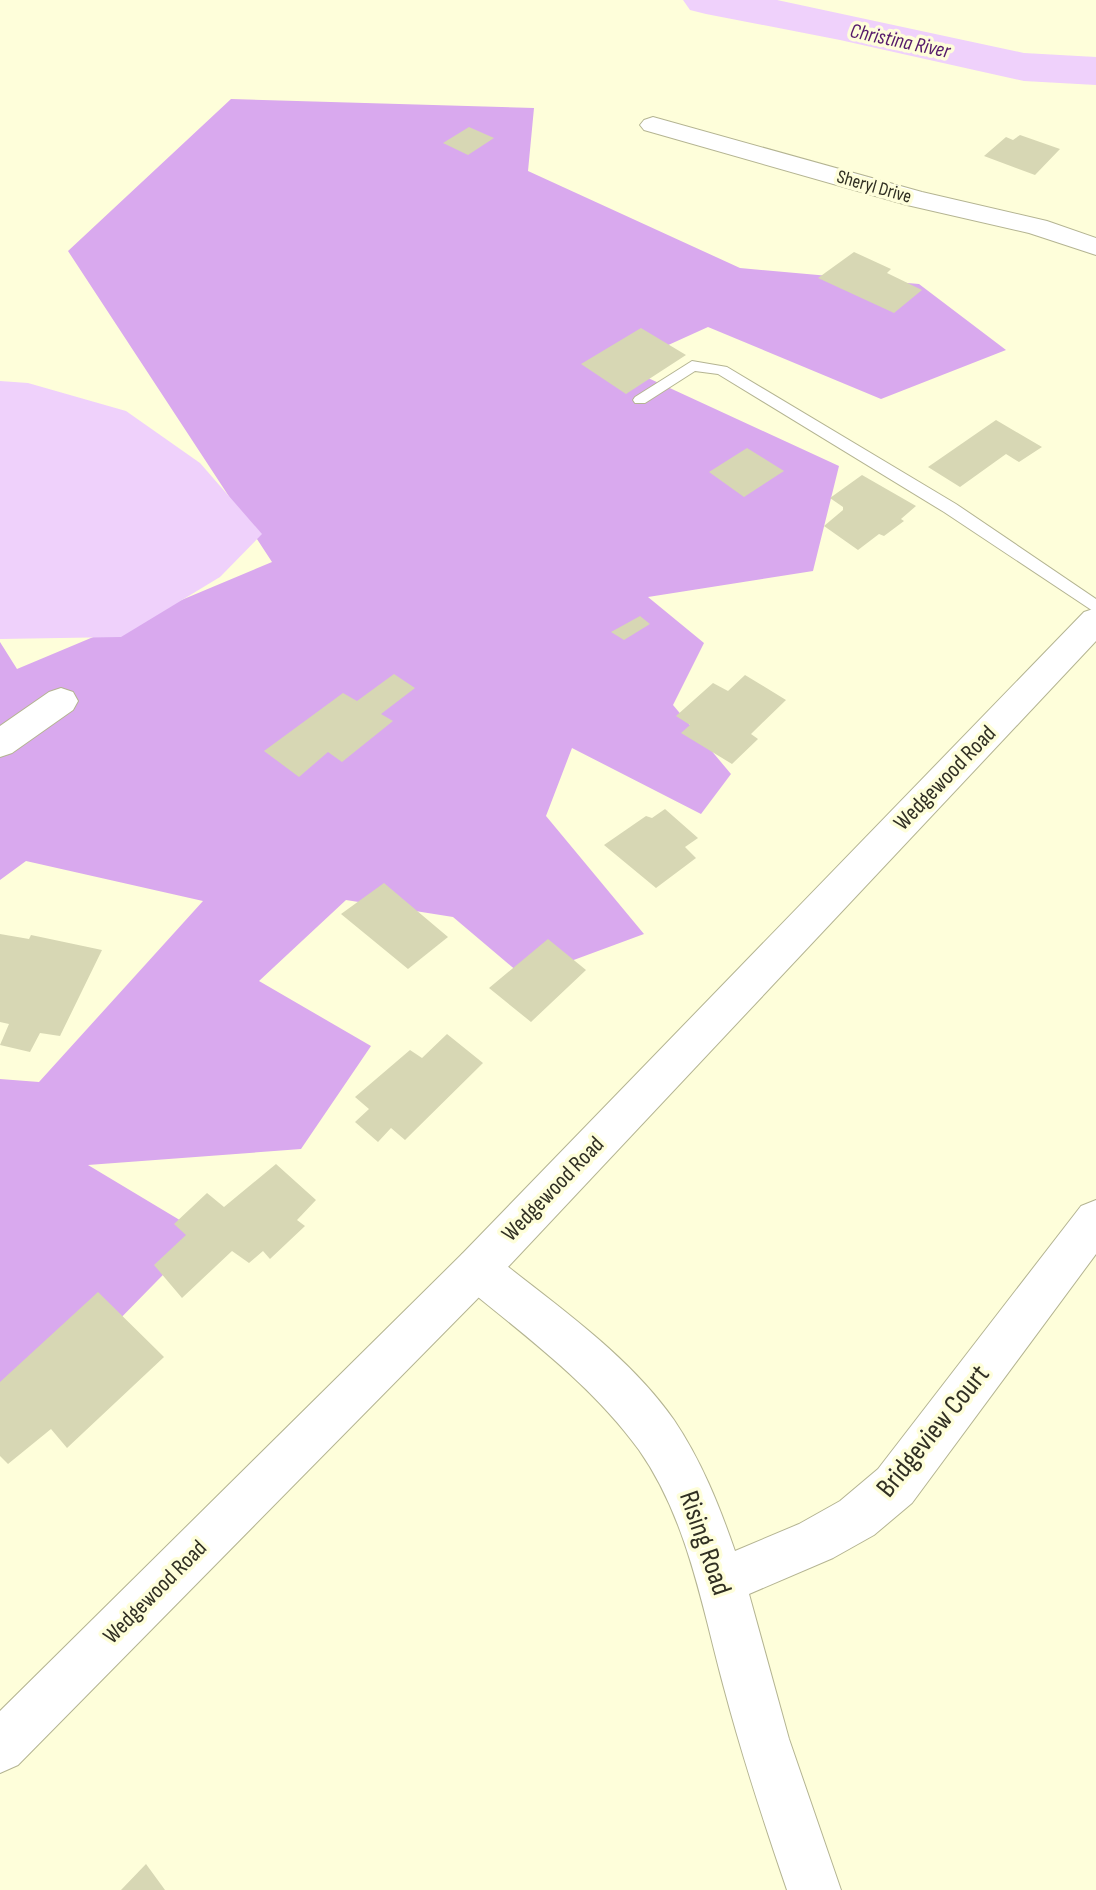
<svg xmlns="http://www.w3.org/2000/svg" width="1096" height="1890" font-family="'Sofia Sans Condensed',sans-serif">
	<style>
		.forest { fill: #d9a9ee }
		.water { fill: #efd1fb }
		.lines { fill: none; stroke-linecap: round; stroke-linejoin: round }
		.river { fill: #efd1fb; fill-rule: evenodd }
		.building { fill: #d7d7b4 }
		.lane-casing { stroke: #b4b492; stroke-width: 2 }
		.street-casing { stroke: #b4b492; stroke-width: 2 }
		.secondary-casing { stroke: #b4b492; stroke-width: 2 }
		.lane { fill: #fff; fill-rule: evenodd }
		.street { fill: #fff; fill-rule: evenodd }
		.secondary { fill: #fff; fill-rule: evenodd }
		.labels { text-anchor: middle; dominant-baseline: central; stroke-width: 7; stroke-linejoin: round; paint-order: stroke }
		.far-street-label { font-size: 19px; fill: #313023; stroke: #fefeda }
		.far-water-label { font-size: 21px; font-style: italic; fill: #551a6a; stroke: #fefeda }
		.street-label { font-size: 23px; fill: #313023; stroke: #fefeda }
		.near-street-label { font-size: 28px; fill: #313023; stroke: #fefeda }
	</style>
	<rect width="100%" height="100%" fill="#fefeda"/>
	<path class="forest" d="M 231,99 L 534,108 L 528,171 L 740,268 L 919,284 L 1006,350 L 881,399 L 708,327 L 622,366 L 839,466 L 813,571 L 648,597 L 704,643 L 673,705 L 731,774 L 701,814 L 572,748 L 546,816 L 644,934 L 525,978 L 453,917 L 346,900 L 259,981 L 371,1046 L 301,1149 L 88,1165 L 203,1234 L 14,1427 L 0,1416 L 0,1079 L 39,1082 L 203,901 L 26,861 L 0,880 L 0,642 L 17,669 L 272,562 L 68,251 Z"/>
	<path class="water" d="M 0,381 L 28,383 L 126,411 L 200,463 L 262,534 L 220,577 L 121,637 L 0,639 Z"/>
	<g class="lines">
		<path class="river" d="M 683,0 L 777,0 L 1024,53 L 1096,57 L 1096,85 L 1024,81 L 840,40 L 706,14 L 690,10 Z"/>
	</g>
	<path class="building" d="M 469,127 L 494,138 L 468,155 L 443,143 Z
		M 1020,135 L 1060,149 L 1035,175 L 984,156 L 1006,137 L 1013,140 Z
		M 854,252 L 891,269 L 887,273 L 922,290 L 894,313 L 818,278 Z
		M 641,328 L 686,355 L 626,394 L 581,364 Z
		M 996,420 L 1042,447 L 1019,462 L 1006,454 L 960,487 L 928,467 Z
		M 747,448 L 784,471 L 744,497 L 709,472 Z
		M 862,475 L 916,506 L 901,519 L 904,521 L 884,536 L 879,534 L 858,550 L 824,526 L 843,510 L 843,507 L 830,498 Z
		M 640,616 L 650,624 L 624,640 L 611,632 Z
		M 394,674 L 415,688 L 381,714 L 393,721 L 342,762 L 328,752 L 299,777 L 264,751 L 343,693 L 357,701 Z
		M 745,675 L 786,700 L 751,734 L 758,739 L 732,764 L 681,733 L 690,725 L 676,716 L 713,683 L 728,691 Z
		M 665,809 L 698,838 L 685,847 L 696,858 L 656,888 L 604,845 L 646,816 L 652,818 Z
		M 384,883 L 448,937 L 408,969 L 341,914 Z
		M 0,934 L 29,939 L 31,935 L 102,950 L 60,1036 L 40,1033 L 30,1052 L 0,1045 L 9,1024 L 0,1022 Z
		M 548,939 L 586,970 L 531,1022 L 489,988 Z
		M 447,1034 L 483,1063 L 405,1140 L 391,1128 L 378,1142 L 355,1122 L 369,1109 L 355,1097 L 410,1050 L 422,1058 Z
		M 276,1164 L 316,1200 L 297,1220 L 305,1226 L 270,1259 L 263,1251 L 249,1263 L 232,1251 L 182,1298 L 154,1265 L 186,1235 L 174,1224 L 207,1193 L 224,1207 Z
		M 98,1292 L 164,1357 L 67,1448 L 51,1429 L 8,1464 L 0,1456 L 0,1382 Z
		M 146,1864 L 165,1890 L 121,1890 Z"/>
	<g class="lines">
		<g class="lane-casing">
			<path id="lane" d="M 692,361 L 727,367 L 956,504 L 1096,599 L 1096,613 L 944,512 L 718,374 L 695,371 L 645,403 L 635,403 L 633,400 L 635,397 Z"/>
		</g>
		<g class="street-casing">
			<path id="street" d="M 653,117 L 922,192 L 1047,221 L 1096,238 L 1096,255 L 1029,233 L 907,205 L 644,130 L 640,125 L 644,120 Z
				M 61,688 L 73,692 L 78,701 L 73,710 L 12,753 L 0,757 L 0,726 L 49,692 Z
				M 1096,1200 L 1096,1254 L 912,1503 L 874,1535 L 833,1558 L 749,1594 L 789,1739 L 841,1890 L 787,1890 C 764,1823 742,1756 724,1688 C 702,1607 688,1520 639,1450 C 591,1384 524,1335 462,1284 L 455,1269 L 462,1254 L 477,1248 L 492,1254 C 555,1305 627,1353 674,1420 C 701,1460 719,1505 735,1551 L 799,1524 L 840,1501 L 878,1469 L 1081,1206 Z"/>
		</g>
		<g class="secondary-casing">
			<path id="secondary" d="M 1096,608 L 1096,641 L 492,1284 L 18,1765 L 0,1773 L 0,1711 L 462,1254 L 1084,612 Z"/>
		</g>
		<use href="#lane" class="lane"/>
		<use href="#street" class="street"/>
		<use href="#secondary" class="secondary"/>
	</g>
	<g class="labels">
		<g class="far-street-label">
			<text transform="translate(874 187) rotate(16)">Sheryl Drive</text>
		</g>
		<g class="far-water-label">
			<text transform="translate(900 41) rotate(12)">Christina River</text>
		</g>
		<g class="street-label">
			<text transform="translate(945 778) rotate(-46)">Wedgewood Road</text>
			<text transform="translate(553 1189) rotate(-46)">Wedgewood Road</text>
			<text transform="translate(155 1592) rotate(-45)">Wedgewood Road</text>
		</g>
		<g class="near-street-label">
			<text transform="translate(933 1431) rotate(-51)">Bridgeview Court</text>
			<text transform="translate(705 1543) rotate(71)">Rising Road</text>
		</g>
	</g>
</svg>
